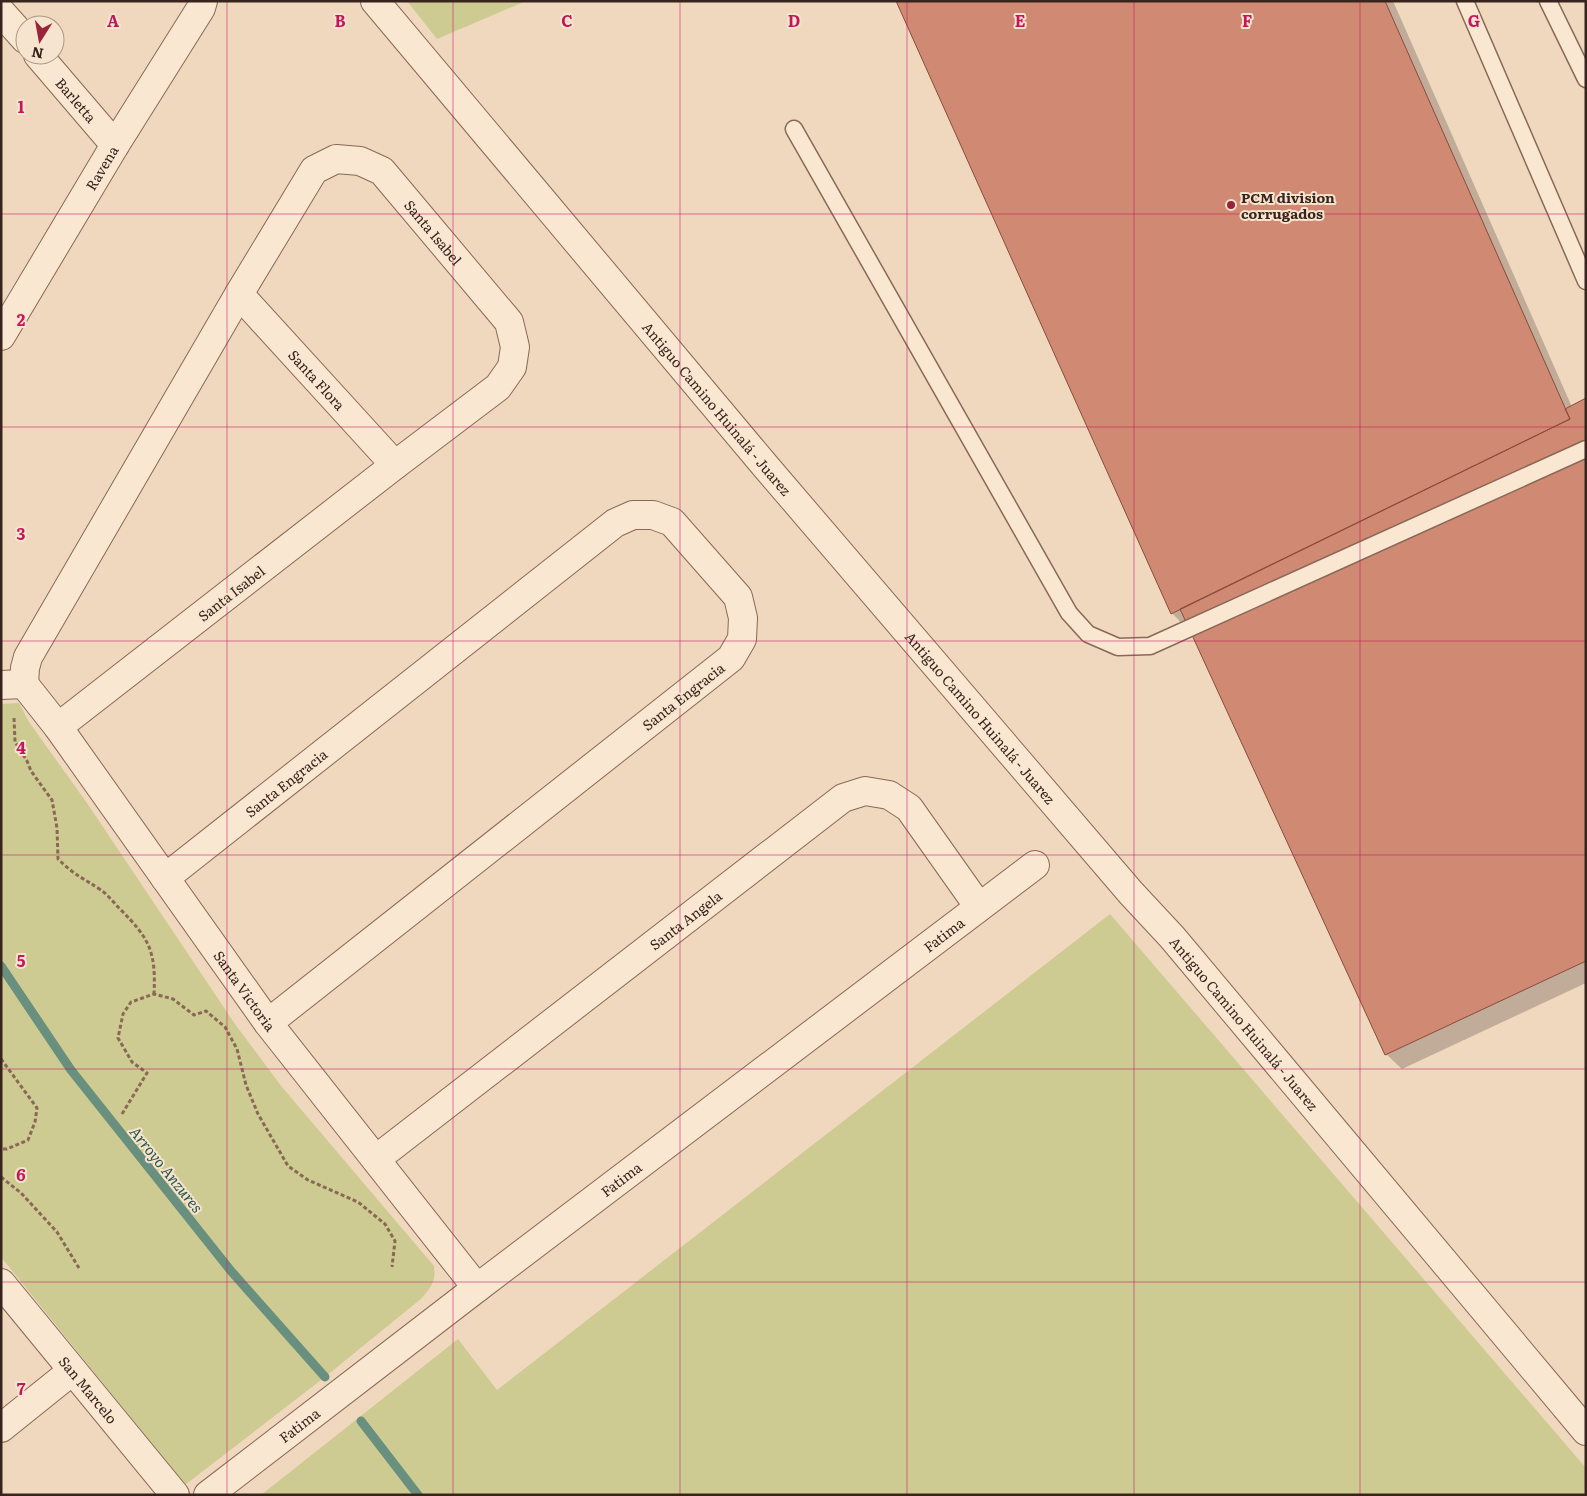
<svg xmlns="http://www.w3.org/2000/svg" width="1587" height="1496" font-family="Literata,serif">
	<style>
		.green { fill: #cecb92 }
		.shadow { fill: #0003 }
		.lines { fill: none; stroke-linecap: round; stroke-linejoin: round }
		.stream { stroke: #698f7f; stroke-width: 9 }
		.building { fill: #d08972; stroke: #894c3b }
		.service-casing { stroke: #896856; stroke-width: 19 }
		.minor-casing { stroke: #896856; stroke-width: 30 }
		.path { stroke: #896856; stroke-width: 3; stroke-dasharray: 4 2.5; stroke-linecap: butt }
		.service { stroke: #fae7d2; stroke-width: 16 }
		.minor { stroke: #fae7d2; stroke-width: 28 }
		.grid { fill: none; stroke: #c2185b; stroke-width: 1; stroke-opacity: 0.55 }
		.poi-dot { fill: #9b2339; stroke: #f7e4ce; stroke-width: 2 }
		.labels { text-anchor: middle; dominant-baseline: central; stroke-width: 4; stroke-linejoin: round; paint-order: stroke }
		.street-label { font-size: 14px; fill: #38241c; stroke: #f7e4ce }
		.poi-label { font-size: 14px; font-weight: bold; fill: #38241c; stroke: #f7e4ce; text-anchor: start }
		.water-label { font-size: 15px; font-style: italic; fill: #2a584d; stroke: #f7e4ce }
		.grid-label { font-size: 16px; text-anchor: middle; font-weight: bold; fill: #c2185b; stroke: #f7e4ce; stroke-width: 4; stroke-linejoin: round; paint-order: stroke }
	</style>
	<rect width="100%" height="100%" fill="#f0d8be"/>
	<path class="green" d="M 407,1 L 526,1 L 437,39 Z
		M 19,703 L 29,722 L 87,803 L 235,1024 L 282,1087 L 434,1266 C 436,1281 432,1286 422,1298 L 325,1377 L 185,1485 L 1,1257 L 1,704 Z
		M 1110,914 L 1586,1468 L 1586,1495 L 261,1495 L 458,1339 L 497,1390 Z"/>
	<path class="shadow" d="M 897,1 L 1393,1 L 1572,407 L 1586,400 L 1586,983 L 1402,1069 L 1386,1054 L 1190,627 L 1187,629 L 1172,613 Z"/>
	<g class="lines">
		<path class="stream" d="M 1,966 L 71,1070 L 231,1271 L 325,1377
			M 361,1421 L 418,1495"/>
	</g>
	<path class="building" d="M 896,1 L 1385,1 L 1570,419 L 1171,614 Z
		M 1586,398 L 1586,961 L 1385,1055 L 1180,609 L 1570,419 L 1565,409 Z"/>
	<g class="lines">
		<g class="service-casing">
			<path id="service" d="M 1465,1 L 1586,281
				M 1548,1 L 1586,79
				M 794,129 L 1069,613 L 1088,634 L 1118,647 L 1150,646 L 1586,449"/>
		</g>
		<g class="minor-casing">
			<g id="minor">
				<path id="s1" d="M 375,1 L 767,468 L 1131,893 L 1172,937 L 1586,1431"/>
				<path d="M 1,12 L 25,39"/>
				<path id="s2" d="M 38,55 L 115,145"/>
				<path id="s3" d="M 239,294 L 395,465"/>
				<path id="s4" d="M 1,336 L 115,145 L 201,8 L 203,1"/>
				<path id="s5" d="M 24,684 L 25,668 L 28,657 L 239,294 L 314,170 L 336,159 L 360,161 L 382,171 L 509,322 L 515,347 L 512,367 L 498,387 L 395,465 L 58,727"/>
				<path id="s6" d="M 24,684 L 58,727 L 268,1023 L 477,1288"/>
				<path d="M 1,685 L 24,684"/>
				<path id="s7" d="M 165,878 L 615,523 L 633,515 L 653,515 L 672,522 L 738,597 L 743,618 L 742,639 L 731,658 L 268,1023"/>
				<path id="s8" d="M 376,1159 L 843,798 L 865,791 L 889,795 L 909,808 L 979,907"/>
				<path id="s9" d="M 1,1283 L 175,1495"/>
				<path d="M 1,1428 L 72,1371"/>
				<path id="s10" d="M 208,1495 L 477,1288 L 1035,865"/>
			</g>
		</g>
		<path class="path" d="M 14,718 L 15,742 L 27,761 L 31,771 L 52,800 L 57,828 L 58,859 C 74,875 83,878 101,890 C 108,895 114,903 120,909 C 150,939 156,952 154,994
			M 1,1059 L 37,1108 L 35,1122 L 28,1140 L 7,1149 L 1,1149
			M 122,1114 L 147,1073 L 132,1062 L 118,1038 L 123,1014 L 131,1002 L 154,994 L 173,999 L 194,1015 L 206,1011 L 225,1027 L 237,1049 L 246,1085 L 258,1114 L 288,1166 L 308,1180 L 358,1202 L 385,1224 L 395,1241 L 392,1267
			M 1,1177 L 21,1193 L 57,1232 L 79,1268"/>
		<use href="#service" class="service"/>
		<use href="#minor" class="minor"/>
	</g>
	<path class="grid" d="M 227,1 L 227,1495M 453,1 L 453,1495M 680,1 L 680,1495M 907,1 L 907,1495M 1134,1 L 1134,1495M 1360,1 L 1360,1495M 1,214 L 1586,214M 1,427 L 1586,427M 1,641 L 1586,641M 1,855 L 1586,855M 1,1069 L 1586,1069M 1,1282 L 1586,1282"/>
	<circle class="poi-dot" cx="1231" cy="205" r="5"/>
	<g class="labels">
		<g class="street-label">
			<text stroke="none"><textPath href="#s2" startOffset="59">Barletta</textPath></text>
			<text stroke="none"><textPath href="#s4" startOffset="196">Ravena</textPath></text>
			<text stroke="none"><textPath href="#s5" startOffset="745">Santa Isabel</textPath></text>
			<text stroke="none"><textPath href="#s3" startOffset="116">Santa Flora</textPath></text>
			<text stroke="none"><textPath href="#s1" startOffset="532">Antiguo Camino Huinalá - Juarez</textPath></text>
			<text transform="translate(231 593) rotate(-38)">Santa Isabel</text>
			<text transform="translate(683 696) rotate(-38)">Santa Engracia</text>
			<text stroke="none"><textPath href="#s1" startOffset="938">Antiguo Camino Huinalá - Juarez</textPath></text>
			<text stroke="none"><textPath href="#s7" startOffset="154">Santa Engracia</textPath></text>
			<text stroke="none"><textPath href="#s8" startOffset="391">Santa Angela</textPath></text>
			<text stroke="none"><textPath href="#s10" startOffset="925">Fatima</textPath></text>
			<text stroke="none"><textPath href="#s6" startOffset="378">Santa Victoria</textPath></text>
			<text stroke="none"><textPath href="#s1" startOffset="1342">Antiguo Camino Huinalá - Juarez</textPath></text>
			<text stroke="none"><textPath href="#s10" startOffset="520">Fatima</textPath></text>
			<text stroke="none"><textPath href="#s9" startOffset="138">San Marcelo</textPath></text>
			<text stroke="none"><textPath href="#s10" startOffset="115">Fatima</textPath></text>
		</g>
		<g class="poi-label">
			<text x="1241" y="197">PCM division<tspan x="1241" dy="16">corrugados</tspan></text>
		</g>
		<g class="water-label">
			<text transform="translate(167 1169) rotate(51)">Arroyo Anzures</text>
		</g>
	</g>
	<g class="grid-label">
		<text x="113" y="27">A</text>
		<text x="340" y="27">B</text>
		<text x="567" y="27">C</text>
		<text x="794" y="27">D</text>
		<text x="1020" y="27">E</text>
		<text x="1247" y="27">F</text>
		<text x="1474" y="27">G</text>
		<text x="21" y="113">1</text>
		<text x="21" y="326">2</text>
		<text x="21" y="540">3</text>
		<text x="21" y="754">4</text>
		<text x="21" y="967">5</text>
		<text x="21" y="1181">6</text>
		<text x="21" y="1395">7</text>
	</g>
	<rect width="1587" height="1496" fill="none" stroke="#38241c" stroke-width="5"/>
	<g transform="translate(40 40) rotate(191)"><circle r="24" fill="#f7e4ce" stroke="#ab9787"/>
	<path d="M0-4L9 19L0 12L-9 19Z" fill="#9b2339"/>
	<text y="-8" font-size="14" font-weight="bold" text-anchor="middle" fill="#38241c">N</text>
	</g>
</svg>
